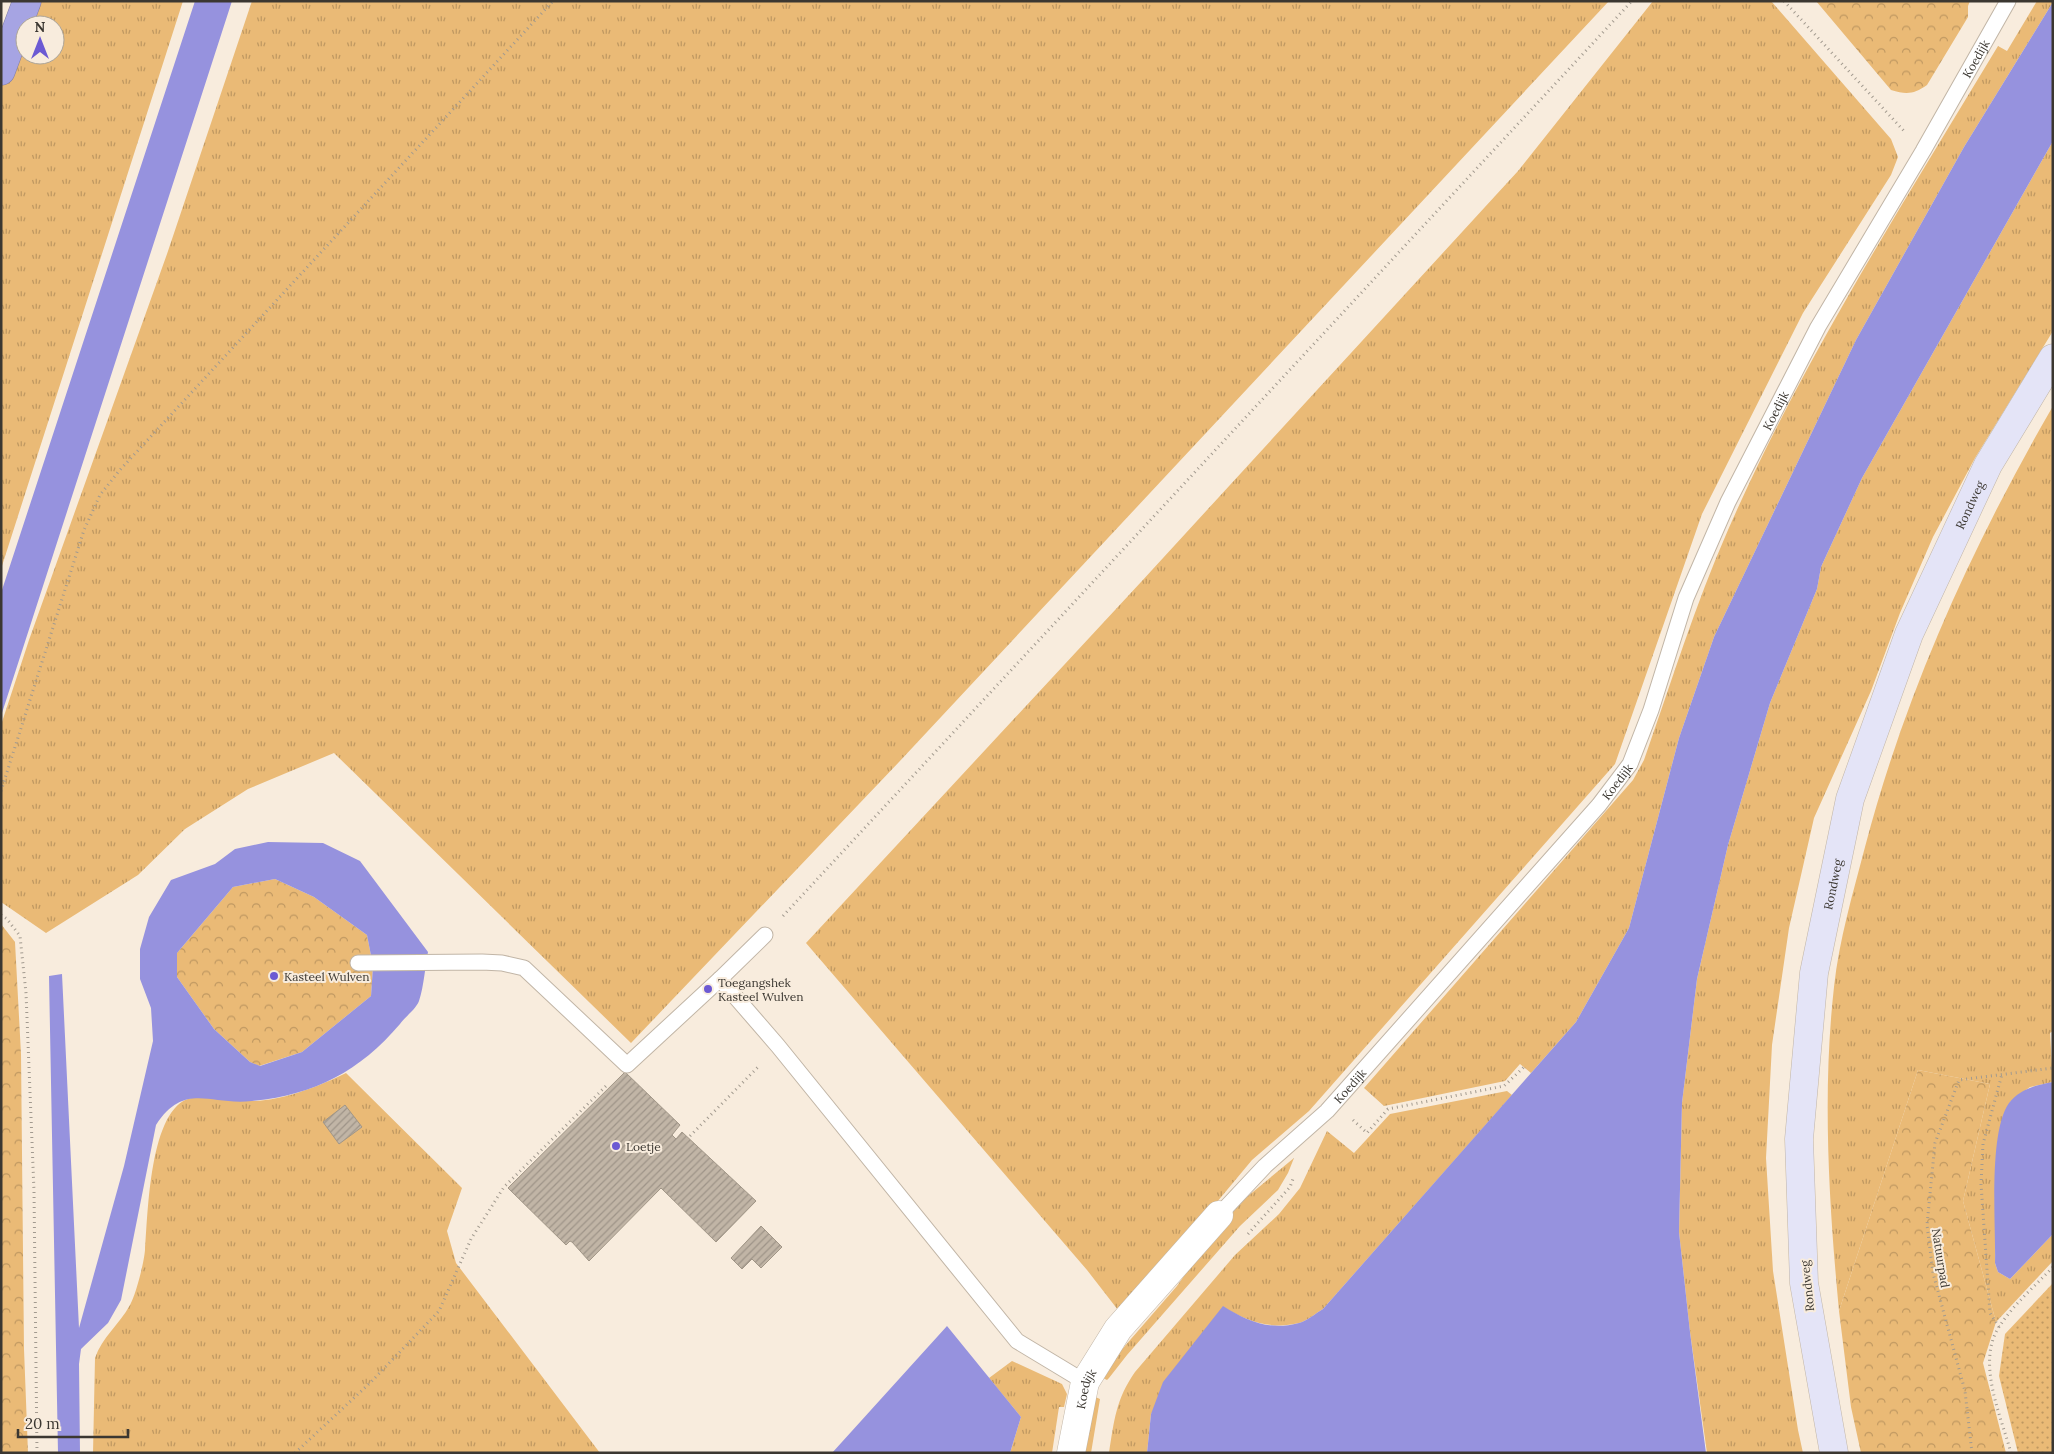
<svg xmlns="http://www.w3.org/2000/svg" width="2054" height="1454" font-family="Lora,serif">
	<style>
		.grass { fill: url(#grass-tufts); fill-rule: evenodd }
		.forest { fill: url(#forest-crowns) }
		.park { fill: url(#park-dots) }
		.water { fill: #9692de; fill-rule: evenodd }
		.building { fill: url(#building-hatch); stroke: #a19687 }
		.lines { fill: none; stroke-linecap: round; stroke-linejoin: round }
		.service-casing { stroke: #c1b5a6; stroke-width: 17 }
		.minor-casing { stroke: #c1b5a6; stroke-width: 29 }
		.secondary-casing { stroke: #c1b5a6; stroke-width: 29 }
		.motorway-casing { stroke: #817ea5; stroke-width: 29 }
		.path { stroke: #a29a8f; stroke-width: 3; stroke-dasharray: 1 4; stroke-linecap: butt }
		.service { stroke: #fff; stroke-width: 15 }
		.minor { stroke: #fff; stroke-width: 28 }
		.secondary { stroke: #e4e4f7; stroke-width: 28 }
		.motorway { stroke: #a6a4e3; stroke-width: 28 }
		.poi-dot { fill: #6c5ad3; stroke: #f8ecdd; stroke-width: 2 }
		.labels { text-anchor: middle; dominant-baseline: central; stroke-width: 4; stroke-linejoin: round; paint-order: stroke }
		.street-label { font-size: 12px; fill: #3b3731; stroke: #f8ecdd }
		.poi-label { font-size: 12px; fill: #3b3731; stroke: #f8ecdd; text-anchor: start }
	</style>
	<defs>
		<pattern id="grass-tufts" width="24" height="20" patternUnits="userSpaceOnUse" patternTransform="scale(1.25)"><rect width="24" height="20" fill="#eaba76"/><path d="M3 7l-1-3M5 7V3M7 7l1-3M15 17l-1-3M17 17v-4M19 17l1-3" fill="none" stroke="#bf9861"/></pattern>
		<pattern id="forest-crowns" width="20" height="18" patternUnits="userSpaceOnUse" patternTransform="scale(1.25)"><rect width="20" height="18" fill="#eaba76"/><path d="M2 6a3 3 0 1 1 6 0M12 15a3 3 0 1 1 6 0" fill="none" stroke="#bf9861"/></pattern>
		<pattern id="park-dots" width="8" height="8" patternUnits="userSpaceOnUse" patternTransform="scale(1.25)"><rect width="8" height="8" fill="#eaba76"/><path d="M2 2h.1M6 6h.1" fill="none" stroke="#bf9861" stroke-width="1.8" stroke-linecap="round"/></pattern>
		<pattern id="building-hatch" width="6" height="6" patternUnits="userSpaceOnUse" patternTransform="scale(1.25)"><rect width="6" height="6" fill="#c1b5a6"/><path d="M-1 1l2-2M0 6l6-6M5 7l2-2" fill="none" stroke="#9e9488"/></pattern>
	</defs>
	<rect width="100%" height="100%" fill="#f8ecdd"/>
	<path class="grass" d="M 27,1 L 183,1 L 1,569 L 1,76 ZM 25,25 L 55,25 L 55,55 L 25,55 Z
		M 252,1 L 1609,1 L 899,762 L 631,1043 L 334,753 L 248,789 L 185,829 L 138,875 L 46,933 L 1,902 L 1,725 L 29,640 L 167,254 Z
		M 1653,1 L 1771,1 L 1891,139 L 1898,157 L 1891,175 L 1803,313 L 1702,514 L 1615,764 L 1309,1111 L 1252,1160 L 1192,1232 L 1118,1310 L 1087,1270 L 806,943 L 1141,582 L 1518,171 Z
		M 2037,1 L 2053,2 L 1964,147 L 1856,340 L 1714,637 L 1679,738 L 1629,928 L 1576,1022 L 1531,1073 L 1520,1064 L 1505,1081 L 1384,1106 L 1364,1088 L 1633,780 L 1644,760 C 1671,683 1695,605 1728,530 C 1802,361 1903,204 1998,46 L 2007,51 Z
		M 2053,141 L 2053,331 L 1975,458 L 1933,537 L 1900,613 L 1871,691 L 1814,818 L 1789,928 L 1772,1045 L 1766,1158 L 1773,1271 L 1798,1430 L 1803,1453 L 1707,1453 L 1690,1332 L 1679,1232 L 1682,1103 L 1697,979 L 1728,845 L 1770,703 L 1817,589 L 1821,567 L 1862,478 Z
		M 2053,406 L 2053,1031 L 2050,1033 L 2053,1082 L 2030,1087 L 2010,1102 L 1996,1155 L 1995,1263 L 1998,1272 L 2010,1279 L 2053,1234 L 2053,1261 L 1996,1322 L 1963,1201 L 1990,1084 L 1918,1070 L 1839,1311 C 1829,1204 1822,1094 1834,987 C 1839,940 1853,893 1865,847 C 1906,691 1972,546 2053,406 Z
		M 346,1073 L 462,1188 L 447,1231 L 456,1263 L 600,1453 L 93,1453 L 95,1358 C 102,1337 119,1325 130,1305 C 136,1294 144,1263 145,1250 C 148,1216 149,1107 191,1098 C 204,1095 233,1101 248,1101 C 280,1102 317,1087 346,1073 Z
		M 1507,1091 L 1512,1095 L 1323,1309 C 1316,1313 1307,1321 1299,1323 C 1270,1330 1247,1321 1223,1307 L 1151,1414 L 1147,1453 L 1109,1453 C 1114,1421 1116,1399 1135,1372 L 1235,1255 L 1279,1214 L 1300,1188 L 1327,1131 L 1354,1153 L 1390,1114 Z
		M 1294,1158 L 1288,1173 L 1278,1190 L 1240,1226 L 1127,1355 L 1109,1378 L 1107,1380 L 1101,1377 L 1111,1362 L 1177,1286 L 1207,1243 L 1242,1201 Z
		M 1012,1361 L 1062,1384 L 1067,1394 L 1064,1407 L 1059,1407 L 1052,1453 L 1010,1453 L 1021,1417 L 989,1378 Z
		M 1093,1396 L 1100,1399 L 1091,1453 L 1084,1453 Z"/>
	<path class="forest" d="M 1816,1 L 1970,1 L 1968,6 L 1968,17 L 1927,85 C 1914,94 1907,95 1891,90 Z
		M 275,879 L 314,897 L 367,935 L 373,966 L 371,996 L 302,1052 L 259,1066 L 250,1062 L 214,1029 L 177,977 L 177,953 L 233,887 Z
		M 1,924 L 15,942 L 21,1054 L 24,1349 L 28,1453 L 1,1453 Z
		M 1918,1070 L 1990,1084 L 1963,1201 L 1996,1322 L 1983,1363 L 2006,1453 L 1861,1453 L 1851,1407 L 1839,1311 Z"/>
	<path class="park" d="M 2053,1283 L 2053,1453 L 2018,1453 L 1999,1376 L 2005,1334 Z"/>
	<path class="water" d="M 195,1 L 232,1 L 1,716 L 1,593 Z
		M 2053,2 L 2053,141 L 1862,478 L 1821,567 L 1817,589 L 1770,703 L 1728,845 L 1697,979 L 1682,1103 L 1679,1232 L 1690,1332 L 1706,1453 L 1147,1453 L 1151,1414 L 1163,1382 L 1223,1306 C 1247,1321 1269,1331 1299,1323 C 1307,1321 1316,1313 1323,1309 L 1576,1022 L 1629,928 L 1679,738 L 1714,637 L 1856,340 L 1964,147 Z
		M 268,842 L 323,843 L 360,861 L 428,952 C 425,967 424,986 419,1001 C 416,1009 405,1017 400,1024 C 359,1072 314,1095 252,1101 C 210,1106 185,1081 156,1125 L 121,1300 L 108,1323 L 81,1349 L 79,1364 L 80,1453 L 58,1453 L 49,976 L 62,974 L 79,1328 L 124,1166 L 153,1041 L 151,1008 L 140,979 L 140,949 L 149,917 L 171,880 L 215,864 L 235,849 ZM 275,879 L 314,897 L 367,935 L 373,966 L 371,996 L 302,1052 L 260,1066 L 250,1062 L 214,1029 L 177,977 L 177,953 L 233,887 Z
		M 2053,1082 L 2053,1234 L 2010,1279 L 1998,1272 L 1995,1263 C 1996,1225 1988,1133 2009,1103 C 2020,1089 2036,1085 2053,1082 Z
		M 947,1326 L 1021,1417 L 1010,1453 L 832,1453 Z"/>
	<path class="building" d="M 625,1072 L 680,1125 L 672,1135 L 676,1139 L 682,1132 L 756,1201 L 716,1242 L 661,1188 L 589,1261 L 572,1242 L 570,1241 L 566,1245 L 508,1188 Z
		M 345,1105 L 362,1127 L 339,1144 L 323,1122 Z
		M 761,1226 L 782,1247 L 761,1268 L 752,1259 L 742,1269 L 731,1258 Z"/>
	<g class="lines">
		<g class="service-casing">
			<g id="service">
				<path d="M 765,935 L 720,979 L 778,1046 L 1017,1341 L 1085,1382"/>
				<path d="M 358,963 L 482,962 L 502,963 L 524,968 L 627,1065 L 720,979"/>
				<path id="s1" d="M 1219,1215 L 1265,1166 L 1327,1111 L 1599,805 L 1630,764 L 1651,710 L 1686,598 L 1728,502 L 1818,327 L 1923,151 L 2008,1"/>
			</g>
		</g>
		<g class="minor-casing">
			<g id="minor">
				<path id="s2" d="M 1071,1453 L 1085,1382 L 1118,1329 L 1219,1215"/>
			</g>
		</g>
		<g class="secondary-casing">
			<g id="secondary">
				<path id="s3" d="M 1834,1453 L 1804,1283 L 1799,1139 L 1814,973 L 1850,799 L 1909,634 L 1988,465 L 2053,358"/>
			</g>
		</g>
		<g class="motorway-casing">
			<path id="motorway" d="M 1,71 L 27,1"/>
		</g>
		<path class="path" d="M 1784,1 L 1904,131
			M 1,791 L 84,530 L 100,495 L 119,471 L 553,1
			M 1,915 L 7,919 L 20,936 L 26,993 L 34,1191 L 37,1453
			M 783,916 L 1632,1
			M 1353,1120 L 1367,1133 L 1388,1109 L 1504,1086 L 1524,1067
			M 690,1136 L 760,1065
			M 1248,1234 L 1290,1187 L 1293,1179
			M 1999,1327 L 1990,1313 L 1981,1184 L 1983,1144 L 2002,1074
			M 295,1453 L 371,1382 L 439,1311 L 471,1239 L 504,1187 L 608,1084
			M 1972,1453 L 1965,1391 L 1933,1273 L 1927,1225 L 1935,1143 L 1959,1080 L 2053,1068
			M 2011,1453 C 2001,1416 1976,1362 1999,1327 C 2013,1305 2035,1286 2053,1267"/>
		<use href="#service" class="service"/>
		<use href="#minor" class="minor"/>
		<use href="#secondary" class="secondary"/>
		<use href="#motorway" class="motorway"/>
	</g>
	<g class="poi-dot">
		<circle cx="274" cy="976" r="5"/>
		<circle cx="708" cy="989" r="5"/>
		<circle cx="616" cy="1146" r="5"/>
	</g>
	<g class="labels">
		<g class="street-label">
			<text stroke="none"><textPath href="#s1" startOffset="1399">Koedijk</textPath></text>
			<text stroke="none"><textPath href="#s1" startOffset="994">Koedijk</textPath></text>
			<text stroke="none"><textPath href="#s3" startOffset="979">Rondweg</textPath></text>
			<text stroke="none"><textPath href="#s1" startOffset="589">Koedijk</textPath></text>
			<text stroke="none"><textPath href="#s3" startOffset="574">Rondweg</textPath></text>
			<text stroke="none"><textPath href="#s1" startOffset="184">Koedijk</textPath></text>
			<text transform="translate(1941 1258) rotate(81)">Natuurpad</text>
			<text transform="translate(1807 1286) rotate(-96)">Rondweg</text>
			<text stroke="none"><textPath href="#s2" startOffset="66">Koedijk</textPath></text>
		</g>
		<g class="poi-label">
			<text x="284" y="976">Kasteel Wulven</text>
			<text x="718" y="982">Toegangshek<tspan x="718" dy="14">Kasteel Wulven</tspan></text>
			<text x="626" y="1146">Loetje</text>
		</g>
	</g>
	<rect width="2054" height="1454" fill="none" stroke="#3b3731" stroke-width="5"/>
	<g transform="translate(40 40)"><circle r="24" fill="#f8ecdd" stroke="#aca498"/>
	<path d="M0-4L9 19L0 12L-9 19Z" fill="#6c5ad3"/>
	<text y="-8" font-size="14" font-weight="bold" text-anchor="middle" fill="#3b3731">N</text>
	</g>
	<path d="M18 1429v8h110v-8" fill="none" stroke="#3b3731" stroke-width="2.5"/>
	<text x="25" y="1429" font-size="15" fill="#3b3731" stroke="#f8ecdd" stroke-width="4" paint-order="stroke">20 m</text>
</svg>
